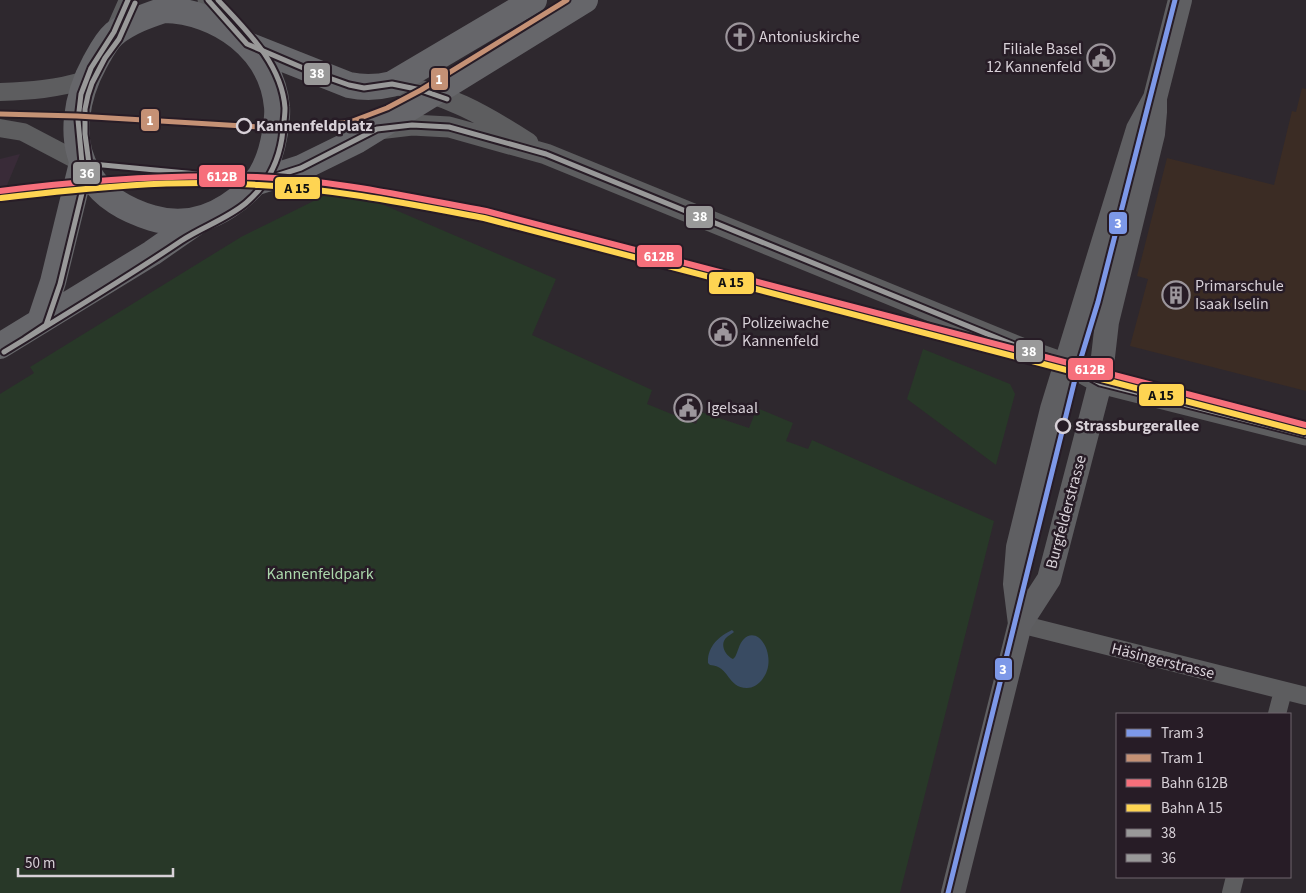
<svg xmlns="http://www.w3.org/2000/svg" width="1306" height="893" font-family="'Source Sans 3',sans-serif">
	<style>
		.built { fill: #392b38 }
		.education { fill: #3b2c24 }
		.green { fill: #283828 }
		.water { fill: #394b62 }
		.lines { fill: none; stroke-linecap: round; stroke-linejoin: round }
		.minor { stroke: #5d5d5f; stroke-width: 18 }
		.tertiary { stroke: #5d5d5f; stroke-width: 21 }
		.secondary { stroke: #5f5f62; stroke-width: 24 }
		.primary { stroke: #66666a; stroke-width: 26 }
		.bus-1-casing { stroke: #271c26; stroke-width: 9 }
		.bus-2-casing { stroke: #271c26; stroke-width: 9 }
		.bus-1 { stroke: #999; stroke-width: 5 }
		.bus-2 { stroke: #999; stroke-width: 5 }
		.rail-1-casing { stroke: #271c26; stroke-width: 10 }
		.rail-2-casing { stroke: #271c26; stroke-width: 10 }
		.rail-1 { stroke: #f66f7b; stroke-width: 6 }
		.rail-2 { stroke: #fed452; stroke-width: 6 }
		.tram-1-casing { stroke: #271c26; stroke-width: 9 }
		.tram-2-casing { stroke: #271c26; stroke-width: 9 }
		.tram-1 { stroke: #7d98e8; stroke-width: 5 }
		.tram-2 { stroke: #c59175; stroke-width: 5 }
		.stop-dot { fill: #271c26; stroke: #d8d1d8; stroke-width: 2.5 }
		.labels { text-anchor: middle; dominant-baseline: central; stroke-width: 5; stroke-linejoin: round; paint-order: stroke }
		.poi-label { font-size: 16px; fill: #d8d1d8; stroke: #271c26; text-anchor: start }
		.stop-label { font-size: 16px; font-weight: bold; fill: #d8d1d8; stroke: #271c26; text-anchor: start }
		.street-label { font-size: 16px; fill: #d8d1d8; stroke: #271c26 }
		.park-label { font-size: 16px; fill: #abd8ab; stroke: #271c26 }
		.line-badge { stroke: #271c26; stroke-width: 2 }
		.badge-label { font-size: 14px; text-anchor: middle; font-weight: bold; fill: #fff }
		.pale-badge-label { font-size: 14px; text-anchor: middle; font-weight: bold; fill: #111 }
	</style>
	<rect width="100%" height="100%" fill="#2e282e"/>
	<path class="built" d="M 20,154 L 0,202 L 0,159 Z"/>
	<path class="education" d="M 1302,88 L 1306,89 L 1306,391 L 1130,346 L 1148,279 L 1137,276 L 1167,158 L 1274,185 L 1292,111 L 1296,112 Z"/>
	<path class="green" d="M 342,187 L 556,279 L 532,335 L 652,390 L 647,404 L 696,424 L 701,412 L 749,428 L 757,408 L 793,423 L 786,441 L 808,449 L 812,440 L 994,521 L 900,893 L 0,893 L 0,394 L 34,373 L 30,367 L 241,237 Z
		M 923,349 L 1010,384 L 1015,394 L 996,465 L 907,399 Z"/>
	<path class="water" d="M 732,630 L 734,632 C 732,634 729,635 727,637 C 719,644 725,655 733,659 L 735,657 C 738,652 739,644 743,640 C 759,622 780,660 761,681 C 757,685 753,688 747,688 C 727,688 730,666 710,665 L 708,663 C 707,647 719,636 732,630 Z"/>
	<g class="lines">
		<path class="minor" d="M 113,34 L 128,0
			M 0,92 C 30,91 57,89 85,80
			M 0,128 L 23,132 L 82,163
			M 1020,624 L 1306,696
			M 1277,714 L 1283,691
			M 1231,893 L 1235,877"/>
		<path class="tertiary" d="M 208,0 L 234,29
			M 392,84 C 446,93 483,114 528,143
			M 378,129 L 412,125 L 449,127 L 546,154 L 1024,349 L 1066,364 L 1100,383 L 1306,435"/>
		<path class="secondary" d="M 1020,624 L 1015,584 L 1018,547 L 1052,409 L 1138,129 L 1155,98 L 1180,0
			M 953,893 L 1020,624 L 1049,579 L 1100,383 L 1107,322 L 1153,134 L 1155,112 L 1155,98"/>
		<path class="primary" d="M 164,10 C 218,11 272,49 277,107 C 278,115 276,124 275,133 C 269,168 258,186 228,206 C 205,221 179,226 152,218 C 126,210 104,198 89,174 C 67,140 77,95 95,62 C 100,53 106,41 114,34 C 129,22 146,16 164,10 Z
			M 248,45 L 349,85 C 364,88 376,88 392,84 L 534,0
			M 257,182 L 301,168 L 358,140 L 585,0
			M 40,321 L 53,282 L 82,163
			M 0,346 L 152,253 L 198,221"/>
		<g class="bus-1-casing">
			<path id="bus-1" d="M 208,0 L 247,44 L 315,73 L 349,85 L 364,88 L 392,84 L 421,90 L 447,99
				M 82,163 L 218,176 L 257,182 L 301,168 L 377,129 L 412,125 L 449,127 L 546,154 L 1024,349 L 1066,364 L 1100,383 L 1306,435
				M 82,163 L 78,120 L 81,94 L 91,68 L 114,32 L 128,0"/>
		</g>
		<g class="bus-2-casing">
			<path id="bus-2" d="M 25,339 L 46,325 L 60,284 L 89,164 L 85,134 L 85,109 L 88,95 L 92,83 L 105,58 L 119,39 L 135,3
				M 4,352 C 63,316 123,280 181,241 C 202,227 227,219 246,203 C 266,186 278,163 282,138 C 283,128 285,118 285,108 C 282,64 246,30 218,0"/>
		</g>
		<use href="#bus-1" class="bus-1"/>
		<use href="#bus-2" class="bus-2"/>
		<g class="rail-1-casing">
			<path id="rail-1" d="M 0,191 C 86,180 171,174 257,177 C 334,180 410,197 486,211 L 1306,425"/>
		</g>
		<g class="rail-2-casing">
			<path id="rail-2" d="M 1,198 C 86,188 173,179 259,185 C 335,189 409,204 484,218 L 1304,432"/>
		</g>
		<use href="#rail-1" class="rail-1"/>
		<use href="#rail-2" class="rail-2"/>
		<g class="tram-1-casing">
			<path id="tram-1" d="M 948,893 L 1077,371 L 1098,302 L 1175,0"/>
		</g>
		<g class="tram-2-casing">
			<path id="tram-2" d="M 0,114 L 77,116 L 275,128 L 300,128 L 350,122 L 387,108 L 421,90 L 567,0"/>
		</g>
		<use href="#tram-1" class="tram-1"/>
		<use href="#tram-2" class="tram-2"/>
	</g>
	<defs>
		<g id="church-ring" transform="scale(1.4375)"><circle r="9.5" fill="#271c26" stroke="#9c969c" stroke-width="1.5"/><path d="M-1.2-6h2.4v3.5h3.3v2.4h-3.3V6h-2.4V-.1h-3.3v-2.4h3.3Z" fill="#9c969c"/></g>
		<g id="civic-ring" transform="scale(1.4375)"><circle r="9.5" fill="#271c26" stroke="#9c969c" stroke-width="1.5"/><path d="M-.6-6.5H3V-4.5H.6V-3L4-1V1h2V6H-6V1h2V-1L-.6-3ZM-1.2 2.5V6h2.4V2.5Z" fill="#9c969c"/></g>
		<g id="building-ring" transform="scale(1.4375)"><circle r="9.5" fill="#271c26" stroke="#9c969c" stroke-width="1.5"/><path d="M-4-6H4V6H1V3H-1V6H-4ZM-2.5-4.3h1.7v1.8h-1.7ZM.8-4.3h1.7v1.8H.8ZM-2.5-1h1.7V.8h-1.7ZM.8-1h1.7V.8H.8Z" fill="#9c969c"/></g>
	</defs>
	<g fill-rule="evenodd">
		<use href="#church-ring" x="740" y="37"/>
		<use href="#civic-ring" x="1101" y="58"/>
		<use href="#building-ring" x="1176" y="295"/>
		<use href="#civic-ring" x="723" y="332"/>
		<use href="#civic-ring" x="688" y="408"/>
	</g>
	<g class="stop-dot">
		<circle cx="244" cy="126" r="7"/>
		<circle cx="1063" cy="426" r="7"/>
	</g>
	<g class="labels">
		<g class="poi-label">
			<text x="759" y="37">Antoniuskirche</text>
			<text x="1082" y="49" text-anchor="end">Filiale Basel<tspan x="1082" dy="18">12 Kannenfeld</tspan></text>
			<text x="1195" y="286">Primarschule<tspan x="1195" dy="18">Isaak Iselin</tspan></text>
			<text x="742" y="323">Polizeiwache<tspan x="742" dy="18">Kannenfeld</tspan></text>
			<text x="707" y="408">Igelsaal</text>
		</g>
		<g class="stop-label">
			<text x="256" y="126">Kannenfeldplatz</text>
			<text x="1075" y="426">Strassburgerallee</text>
		</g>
		<g class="street-label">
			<text transform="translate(1066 512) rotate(-75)">Burgfelderstrasse</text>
			<text transform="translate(1163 661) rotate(14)">Häsingerstrasse</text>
		</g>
		<g class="park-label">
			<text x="320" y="574">Kannenfeldpark</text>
		</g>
	</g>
	<g class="line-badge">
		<rect x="303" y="62" width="28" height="24" rx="5" fill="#999"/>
		<rect x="430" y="67" width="19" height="24" rx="5" fill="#c59175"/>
		<rect x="140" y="108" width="20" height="24" rx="5" fill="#c59175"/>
		<rect x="72" y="161" width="29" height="24" rx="5" fill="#999"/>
		<rect x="198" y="164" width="48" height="24" rx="5" fill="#f66f7b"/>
		<rect x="274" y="176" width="47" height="24" rx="5" fill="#fed452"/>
		<rect x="685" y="205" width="29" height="24" rx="5" fill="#999"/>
		<rect x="1108" y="211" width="20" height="24" rx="5" fill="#7d98e8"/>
		<rect x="636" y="244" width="47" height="24" rx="5" fill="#f66f7b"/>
		<rect x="708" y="271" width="47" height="24" rx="5" fill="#fed452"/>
		<rect x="1015" y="339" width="29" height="24" rx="5" fill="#999"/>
		<rect x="1067" y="357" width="47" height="24" rx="5" fill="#f66f7b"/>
		<rect x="1138" y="383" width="47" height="24" rx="5" fill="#fed452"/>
		<rect x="994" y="657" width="19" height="24" rx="5" fill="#7d98e8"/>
	</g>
	<g class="badge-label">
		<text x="317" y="78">38</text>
		<text x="439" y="84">1</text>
		<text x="150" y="125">1</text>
		<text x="87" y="178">36</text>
		<text x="222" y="181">612B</text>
		<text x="700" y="221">38</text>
		<text x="1118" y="228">3</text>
		<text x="659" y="261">612B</text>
		<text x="1029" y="356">38</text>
		<text x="1090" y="374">612B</text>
		<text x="1003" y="674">3</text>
	</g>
	<g class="pale-badge-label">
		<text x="297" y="193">A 15</text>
		<text x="731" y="287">A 15</text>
		<text x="1161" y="400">A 15</text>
	</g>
	<rect x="1116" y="713" width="175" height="165" fill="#271c26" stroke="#6e646d"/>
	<rect x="1126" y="729" width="25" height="8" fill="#7d98e8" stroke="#6e646d"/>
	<text x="1161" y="738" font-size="15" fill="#d8d1d8">Tram 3</text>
	<rect x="1126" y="754" width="25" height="8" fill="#c59175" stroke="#6e646d"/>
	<text x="1161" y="763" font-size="15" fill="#d8d1d8">Tram 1</text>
	<rect x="1126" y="779" width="25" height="8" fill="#f66f7b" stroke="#6e646d"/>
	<text x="1161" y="788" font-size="15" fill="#d8d1d8">Bahn 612B</text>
	<rect x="1126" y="804" width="25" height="8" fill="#fed452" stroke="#6e646d"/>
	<text x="1161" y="813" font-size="15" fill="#d8d1d8">Bahn A 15</text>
	<rect x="1126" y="829" width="25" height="8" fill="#999999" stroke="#6e646d"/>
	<text x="1161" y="838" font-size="15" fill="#d8d1d8">38</text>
	<rect x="1126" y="854" width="25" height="8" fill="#999999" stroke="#6e646d"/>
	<text x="1161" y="863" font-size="15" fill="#d8d1d8">36</text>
	<path d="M18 868v8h155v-8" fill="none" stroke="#d8d1d8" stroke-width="2.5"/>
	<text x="25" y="868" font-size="15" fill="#d8d1d8" stroke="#271c26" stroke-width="4" paint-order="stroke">50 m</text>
</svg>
